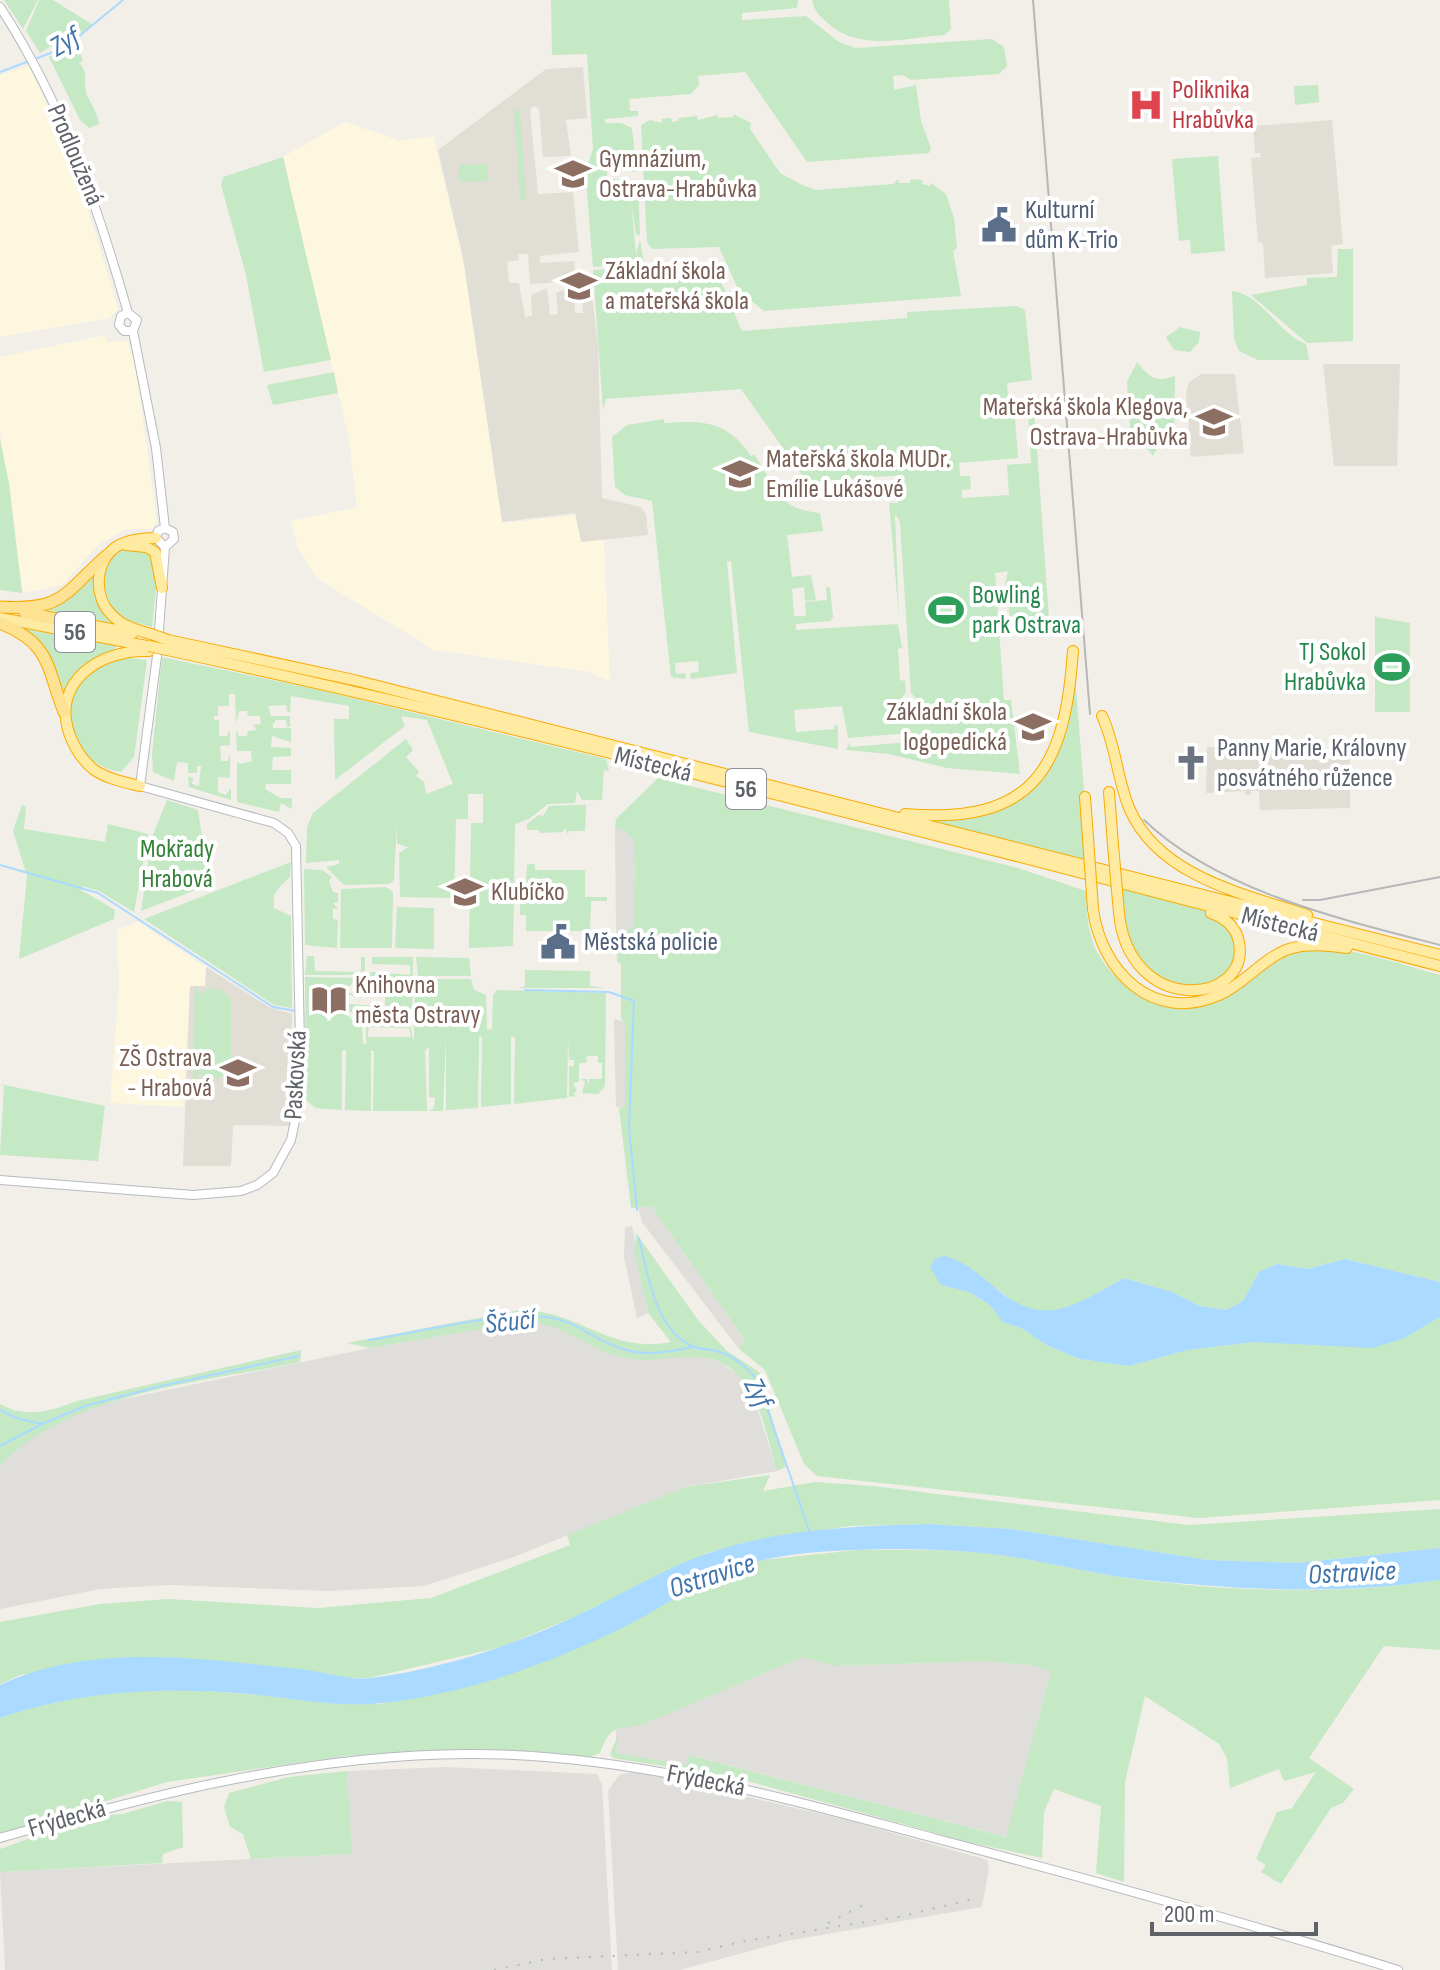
<svg xmlns="http://www.w3.org/2000/svg" width="1440" height="1970" font-family="'Sofia Sans Condensed',sans-serif">
	<style>
		.commercial { fill: #fef7e0 }
		.industrial { fill: #e0deda }
		.education { fill: #e1ded6 }
		.green { fill: #c5e8c5 }
		.water { fill: #aadaff }
		.lines { fill: none; stroke-linecap: round; stroke-linejoin: round }
		.stream { stroke: #aadaff; stroke-width: 2 }
		.secondary-casing { stroke: #b6babf; stroke-width: 10 }
		.trunk-casing { stroke: #f9ab00; stroke-width: 12 }
		.motorway-casing { stroke: #f9ab00; stroke-width: 13 }
		.secondary { stroke: #fff; stroke-width: 8 }
		.trunk { stroke: #feeaa1; stroke-width: 10 }
		.motorway { stroke: #fde293; stroke-width: 11 }
		.tram { stroke: #b6b7b8; stroke-width: 2 }
		.rail { stroke: #b6b7b8; stroke-width: 2; stroke-dasharray: 2 10; stroke-linecap: butt }
		.trunk-bridge-casing { stroke: #f9ab00; stroke-width: 12; stroke-linecap: butt }
		.trunk-bridge { stroke: #feeaa1; stroke-width: 10 }
		.labels { text-anchor: middle; dominant-baseline: central; stroke-width: 8; stroke-linejoin: round; paint-order: stroke }
		.shield { fill: #fff; stroke: #8f9295; stroke-width: 2 }
		.shield-label { font-size: 24px; font-weight: bold; fill: #5f6368 }
		.health-label { font-size: 26px; fill: #be3a42; stroke: #fff; text-anchor: start }
		.street-label { font-size: 26px; fill: #5f6368; stroke: #fff }
		.education-label { font-size: 26px; fill: #785e54; stroke: #fff; text-anchor: start }
		.service-label { font-size: 26px; fill: #4e5e75; stroke: #fff; text-anchor: start }
		.leisure-label { font-size: 26px; fill: #27864d; stroke: #fff; text-anchor: start }
		.worship-label { font-size: 26px; fill: #5b616d; stroke: #fff; text-anchor: start }
		.park-label { font-size: 26px; fill: #348238; stroke: #fff }
		.water-label { font-size: 28px; font-style: italic; fill: #4174aa; stroke: #fff }
	</style>
	<rect width="100%" height="100%" fill="#f1efe8"/>
	<path class="commercial" d="M 29,66 L 73,160 L 118,309 L 110,318 L 0,337 L 0,75 Z
		M 345,122 L 401,141 L 433,136 L 463,258 L 503,523 L 577,515 L 581,542 L 604,540 L 610,682 L 589,672 L 434,650 L 318,579 L 298,549 L 291,521 L 357,507 L 349,440 L 283,157 Z
		M 105,335 L 107,342 L 127,341 L 135,362 L 157,522 L 152,529 L 126,529 L 99,544 L 62,585 L 23,593 L 0,430 L 0,357 Z
		M 138,922 L 206,967 L 206,986 L 190,987 L 183,1107 L 110,1103 L 119,986 L 117,930 Z"/>
	<path class="industrial" d="M 615,828 L 626,831 L 635,843 L 634,929 L 616,933 Z
		M 614,1019 L 625,1022 L 625,1108 L 616,1107 Z
		M 651,1206 L 745,1340 L 738,1348 L 642,1222 L 638,1207 Z
		M 632,1226 L 648,1313 L 637,1318 L 624,1257 L 625,1227 Z
		M 524,1322 L 544,1323 L 565,1330 L 619,1357 L 697,1356 L 718,1361 L 743,1377 L 751,1389 L 777,1471 L 686,1487 L 514,1557 L 424,1586 L 329,1591 L 169,1585 L 100,1589 L 0,1609 L 0,1451 L 80,1408 L 370,1348 Z
		M 803,1657 L 835,1666 L 988,1661 L 1035,1666 L 1051,1671 L 1007,1837 L 690,1755 L 688,1765 L 616,1753 L 616,1727 L 644,1724 Z
		M 447,1767 L 597,1774 L 602,1785 L 612,1970 L 5,1970 L 0,1872 L 351,1854 L 347,1771 Z
		M 636,1771 L 847,1820 L 987,1860 L 989,1869 L 982,1907 L 787,1941 L 680,1970 L 618,1970 L 608,1791 L 619,1775 Z"/>
	<path class="education" d="M 583,67 L 587,118 L 566,120 L 571,156 L 543,157 L 539,109 L 534,106 L 530,110 L 538,194 L 573,192 L 579,252 L 540,256 L 540,263 L 574,261 L 576,281 L 530,284 L 528,254 L 518,254 L 519,260 L 507,262 L 509,283 L 519,283 L 525,317 L 532,316 L 531,295 L 547,288 L 550,315 L 558,314 L 556,293 L 573,286 L 575,313 L 583,313 L 582,290 L 587,290 L 586,280 L 590,279 L 598,345 L 602,498 L 641,507 L 646,515 L 648,535 L 581,542 L 575,513 L 502,522 L 463,258 L 438,150 L 546,69 Z
		M 1332,120 L 1343,244 L 1331,246 L 1333,273 L 1265,278 L 1263,243 L 1258,242 L 1251,158 L 1261,157 L 1260,153 L 1255,153 L 1253,126 Z
		M 1323,364 L 1400,364 L 1397,466 L 1334,466 Z
		M 1201,374 L 1235,374 L 1244,453 L 1191,457 L 1186,392 L 1189,382 Z
		M 1264,746 L 1289,747 L 1299,753 L 1350,755 L 1350,808 L 1260,810 L 1259,791 L 1251,791 L 1251,795 L 1245,795 L 1246,791 L 1206,793 L 1207,747 L 1243,747 L 1244,753 L 1257,754 Z
		M 206,967 L 269,1007 L 292,1014 L 290,1126 L 233,1125 L 231,1166 L 183,1166 L 190,986 L 205,986 Z"/>
	<path class="green" d="M 4,0 L 38,0 L 23,29 Z
		M 39,0 L 53,0 L 93,25 L 82,34 L 76,31 L 40,53 L 26,31 Z
		M 551,0 L 798,0 L 797,8 L 742,13 L 742,20 L 806,16 L 839,42 L 856,48 L 992,39 L 1004,47 L 1007,66 L 999,74 L 911,80 L 903,75 L 893,76 L 894,90 L 916,85 L 921,121 L 931,148 L 929,153 L 807,162 L 745,72 L 698,76 L 699,85 L 691,94 L 629,99 L 630,111 L 638,111 L 638,116 L 605,119 L 605,123 L 621,123 L 632,128 L 637,172 L 631,172 L 630,159 L 607,161 L 607,179 L 638,180 L 640,235 L 636,234 L 631,202 L 636,254 L 640,240 L 644,263 L 593,267 L 587,193 L 588,164 L 593,149 L 587,54 L 552,55 Z
		M 812,0 L 949,0 L 951,29 L 944,35 C 906,38 861,51 830,25 C 821,17 814,12 812,0 Z
		M 76,41 L 83,61 L 79,63 C 90,73 82,82 87,95 C 91,104 98,114 99,124 L 89,128 L 80,120 L 49,57 Z
		M 1318,85 L 1319,102 L 1295,105 L 1294,86 Z
		M 520,110 L 526,199 L 520,200 L 514,111 Z
		M 733,114 L 751,123 L 750,129 L 780,173 L 802,185 L 816,190 L 893,184 L 898,179 L 899,183 L 910,183 L 911,179 L 923,180 L 922,184 L 930,186 L 931,183 L 946,194 L 954,218 L 957,248 L 953,251 L 961,296 L 764,311 L 739,291 L 719,247 L 652,249 L 647,242 L 641,125 L 650,120 L 662,123 L 662,119 L 671,118 L 672,122 L 678,121 L 679,118 L 697,116 L 698,120 L 718,115 L 718,118 L 733,117 Z
		M 1218,156 L 1225,251 L 1191,254 L 1190,240 L 1179,241 L 1172,159 Z
		M 283,157 L 331,360 L 264,372 L 246,275 L 221,185 L 223,177 Z
		M 487,164 L 488,181 L 459,182 L 459,165 Z
		M 1338,249 L 1353,249 L 1353,341 L 1307,343 L 1251,295 L 1307,285 L 1307,278 L 1337,277 Z
		M 695,265 C 724,268 731,309 742,331 L 907,318 L 907,312 L 1017,306 L 1025,310 L 1032,380 L 1007,383 L 1009,406 L 1014,406 L 1018,458 L 959,463 L 960,476 L 970,476 L 971,489 L 962,490 L 962,498 L 1009,495 L 1007,465 L 1031,463 L 1027,393 L 1033,394 L 1049,619 L 1011,622 L 1005,584 L 1008,571 L 995,573 L 1004,700 L 1011,700 L 1020,774 L 947,768 L 889,754 L 846,750 L 850,742 L 850,747 L 909,742 L 909,733 L 848,738 L 842,706 L 794,710 L 796,732 L 834,729 L 835,725 L 838,725 L 838,749 L 749,732 L 731,561 L 727,562 L 737,673 L 691,679 L 690,673 L 699,672 L 698,661 L 675,663 L 676,674 L 685,673 L 686,679 L 671,677 L 652,501 L 625,495 L 615,487 L 612,437 L 627,425 L 664,419 L 664,423 C 703,420 728,421 751,456 L 754,454 C 777,487 776,509 820,513 L 823,531 L 787,535 L 792,577 L 811,575 L 816,600 L 805,601 L 804,587 L 792,589 L 794,616 L 806,616 L 805,602 L 827,600 L 826,587 L 830,588 L 833,617 L 830,621 L 796,624 L 796,630 L 898,624 L 902,648 L 898,649 L 900,680 L 905,681 L 906,692 L 897,704 L 920,703 L 911,693 L 900,522 L 895,514 L 899,617 L 889,503 L 898,503 L 898,496 L 881,496 L 880,489 L 904,487 L 903,475 L 807,482 L 741,389 L 606,399 L 603,410 L 593,270 Z
		M 1232,291 C 1261,294 1278,333 1306,344 L 1309,360 L 1258,360 L 1239,351 L 1234,338 Z
		M 1180,327 L 1200,332 L 1199,342 L 1190,352 L 1174,350 L 1166,337 Z
		M 1137,362 C 1150,378 1155,383 1175,376 L 1174,438 L 1160,443 L 1153,456 L 1145,445 L 1131,439 L 1127,382 Z
		M 334,372 L 338,393 L 273,405 L 267,385 Z
		M 0,440 L 9,483 L 22,593 L 0,590 Z
		M 125,548 L 149,553 L 151,557 L 156,588 L 152,627 L 118,618 L 102,594 L 106,562 Z
		M 95,571 L 117,624 L 47,610 L 66,598 Z
		M 1375,617 L 1410,623 L 1410,712 L 1375,712 Z
		M 21,628 L 116,646 L 116,648 L 84,664 L 62,701 L 49,653 Z
		M 1073,651 L 1090,866 L 874,812 L 947,817 L 1017,796 L 1053,753 Z
		M 162,657 L 315,689 L 606,759 L 609,771 L 604,770 L 602,800 L 582,800 L 577,791 L 575,803 L 548,804 L 529,819 L 515,824 L 513,946 L 469,948 L 471,823 L 483,823 L 483,794 L 468,794 L 468,819 L 456,819 L 454,898 L 400,897 L 399,853 L 408,847 L 397,844 L 397,824 L 394,880 L 389,884 L 344,885 L 326,867 L 339,864 L 339,860 L 306,863 L 307,827 L 313,813 L 406,739 L 413,750 L 406,757 L 419,772 L 416,776 L 424,782 L 426,794 L 453,784 L 427,720 L 401,716 L 405,726 L 335,780 L 334,719 L 349,719 L 349,706 L 291,696 L 290,712 L 287,712 L 286,705 L 268,706 L 271,716 L 290,716 L 290,727 L 287,727 L 286,720 L 276,720 L 273,724 L 273,728 L 291,728 L 291,742 L 272,736 L 271,747 L 291,748 L 291,756 L 273,757 L 272,770 L 291,770 L 291,784 L 266,784 L 265,789 L 280,798 L 292,798 L 292,809 L 281,803 L 279,812 L 237,802 L 237,762 L 240,764 L 252,761 L 251,751 L 237,751 L 236,729 L 239,736 L 247,736 L 248,731 L 257,730 L 253,725 L 261,724 L 260,716 L 248,716 L 247,711 L 239,711 L 236,723 L 235,694 L 229,694 L 229,706 L 218,706 L 218,716 L 214,716 L 214,720 L 219,720 L 219,736 L 227,736 L 230,729 L 230,745 L 220,746 L 221,761 L 228,761 L 230,753 L 230,778 L 218,777 L 218,792 L 226,795 L 231,788 L 231,800 L 189,787 L 188,776 L 193,778 L 192,784 L 199,786 L 201,766 L 197,766 L 197,773 L 188,773 L 188,763 L 177,762 L 174,781 L 153,772 L 152,754 Z
		M 128,658 L 147,660 L 134,757 L 121,772 C 56,763 49,666 128,658 Z
		M 658,778 L 1018,868 L 1086,891 C 1086,908 1088,934 1096,950 C 1117,992 1169,1017 1214,1003 C 1247,992 1267,958 1303,951 C 1347,943 1398,964 1440,975 L 1440,1282 L 1345,1259 L 1308,1269 L 1277,1264 L 1259,1272 L 1243,1301 L 1226,1310 L 1200,1306 L 1172,1292 L 1124,1278 L 1071,1308 L 1048,1313 L 1023,1308 L 993,1286 L 941,1285 L 969,1292 L 990,1305 L 1003,1322 L 1023,1329 L 1046,1345 L 1080,1359 L 1129,1366 L 1188,1350 L 1254,1342 L 1403,1339 L 1440,1317 L 1440,1500 L 1199,1518 L 817,1476 L 804,1464 L 765,1370 L 738,1348 L 745,1340 L 651,1206 L 631,1208 L 619,1108 L 625,1107 L 625,1023 L 621,1019 L 621,964 L 617,962 L 616,933 L 634,928 L 635,843 L 626,831 L 615,828 L 616,819 Z
		M 167,800 L 198,810 L 209,885 L 141,911 L 152,837 Z
		M 602,804 L 586,805 L 585,831 L 569,831 L 568,834 L 564,828 L 563,832 L 539,833 L 539,830 L 527,830 L 527,824 L 539,815 L 543,816 L 549,806 Z
		M 22,805 L 26,807 L 24,829 L 105,842 L 108,824 L 148,834 L 134,912 L 99,891 L 82,886 L 81,890 L 115,910 L 114,919 L 19,959 L 27,876 L 13,831 Z
		M 291,862 L 290,877 C 280,887 271,892 274,908 L 291,916 L 292,1008 L 274,1005 L 144,919 Z
		M 530,864 L 535,864 L 535,870 L 585,870 L 585,897 L 607,897 L 607,901 L 591,901 L 590,931 L 526,931 L 526,915 L 520,915 L 520,885 L 526,885 L 527,865 Z
		M 304,869 L 322,870 L 332,877 L 329,881 L 333,892 L 338,893 L 338,902 L 333,903 L 338,909 L 333,909 L 333,919 L 338,920 L 337,948 L 305,945 Z
		M 1117,884 L 1215,914 L 1229,922 L 1239,959 L 1216,985 L 1168,988 L 1133,961 Z
		M 386,887 L 393,892 L 392,948 L 340,948 L 341,889 Z
		M 397,907 L 434,908 L 434,949 L 395,948 Z
		M 307,956 L 314,956 L 315,971 L 361,972 L 361,957 L 365,957 L 365,970 L 359,975 L 305,975 Z
		M 372,957 L 413,957 L 412,1022 L 409,1014 L 385,1013 L 385,1010 L 350,1012 L 345,1004 L 385,1006 L 385,996 L 345,995 L 348,990 L 351,994 L 363,978 L 370,978 L 370,972 L 410,975 L 410,965 L 372,964 Z
		M 416,957 L 469,958 L 471,976 L 418,976 Z
		M 525,970 L 590,971 L 590,986 L 606,988 L 519,988 L 525,986 Z
		M 305,977 L 357,978 L 344,992 L 339,1009 L 362,1027 L 363,1044 L 366,1043 L 366,1024 L 369,1025 L 368,1037 L 411,1037 L 409,1028 L 370,1027 L 372,1024 L 410,1024 L 414,1044 L 415,982 L 418,979 L 471,979 L 474,990 L 486,995 L 487,1030 L 492,1029 L 493,995 L 497,990 L 606,993 L 605,1086 L 598,1094 L 582,1093 L 585,1082 L 581,1079 L 587,1079 L 589,1085 L 589,1079 L 602,1079 L 602,1063 L 598,1063 L 598,1056 L 587,1056 L 586,1063 L 579,1063 L 579,1082 L 573,1083 L 577,1090 L 573,1095 L 578,1096 L 569,1097 L 569,1066 L 574,1066 L 574,1060 L 569,1060 L 568,1040 L 567,1098 L 514,1104 L 515,1037 L 511,1037 L 511,1104 L 481,1107 L 482,1037 L 479,1036 L 478,1108 L 446,1110 L 446,1037 L 443,1111 L 429,1111 L 434,1108 L 435,1098 L 429,1097 L 429,1047 L 425,1051 L 427,1111 L 373,1111 L 374,1051 L 371,1051 L 371,1111 L 345,1110 L 346,1050 L 342,1051 L 342,1110 L 315,1108 L 306,1100 Z
		M 195,988 L 199,988 L 199,995 L 210,988 L 222,990 L 231,999 L 231,1063 L 220,1078 L 206,1078 L 198,1072 L 197,1083 L 193,1083 Z
		M 0,1084 L 105,1106 L 98,1161 L 0,1155 L 4,1086 Z
		M 636,1233 L 698,1320 L 727,1351 L 759,1372 L 786,1467 L 777,1471 C 763,1425 756,1358 695,1357 C 670,1356 645,1364 621,1357 C 585,1348 565,1323 524,1322 L 370,1348 L 347,1343 L 521,1310 C 579,1310 608,1354 671,1342 L 648,1313 L 635,1254 Z
		M 301,1350 L 300,1362 C 203,1383 72,1391 0,1466 L 0,1404 C 26,1419 51,1411 77,1401 Z
		M 770,1475 L 763,1491 L 815,1482 L 873,1486 L 1189,1525 L 1440,1509 L 1440,1548 L 1297,1563 L 1208,1560 L 1012,1529 L 927,1524 L 850,1526 L 788,1535 L 707,1553 L 574,1617 L 501,1647 L 369,1678 L 22,1674 L 0,1684 L 0,1622 L 100,1604 L 168,1599 L 318,1608 L 431,1598 L 570,1545 L 567,1535 L 686,1487 Z
		M 857,1550 C 901,1550 946,1548 991,1554 C 1041,1560 1091,1574 1141,1580 C 1239,1592 1343,1595 1440,1580 L 1440,1650 L 1384,1646 L 1309,1758 L 1354,1789 L 1343,1803 L 1331,1808 L 1281,1884 L 1261,1872 L 1266,1865 L 1256,1859 L 1277,1812 L 1292,1808 L 1316,1772 L 1284,1781 L 1279,1769 L 1230,1788 L 1227,1758 L 1219,1744 L 1145,1696 L 1125,1782 L 1124,1882 L 1096,1873 L 1101,1806 L 1054,1789 L 1044,1812 L 1042,1858 L 968,1842 L 733,1777 L 613,1758 L 610,1754 L 618,1735 L 616,1753 L 687,1765 L 689,1755 L 1006,1837 L 1051,1672 L 1035,1666 L 988,1661 L 835,1666 L 803,1657 L 644,1724 C 618,1731 611,1722 600,1753 L 588,1758 L 417,1752 L 346,1756 L 167,1782 L 0,1834 L 0,1718 L 40,1704 L 106,1692 L 178,1689 L 381,1704 L 677,1597 L 726,1572 L 763,1560 Z
		M 347,1771 L 352,1854 L 251,1859 L 243,1834 L 230,1827 L 224,1807 L 229,1793 L 289,1777 Z
		M 167,1801 L 182,1802 L 183,1847 L 163,1854 L 162,1863 L 0,1872 L 0,1849 L 88,1817 L 123,1814 Z"/>
	<path class="water" d="M 945,1256 C 965,1262 976,1272 992,1285 C 1043,1330 1072,1307 1124,1278 L 1172,1292 L 1200,1306 L 1226,1310 L 1243,1301 L 1259,1272 L 1277,1264 L 1308,1269 L 1345,1259 L 1440,1282 L 1440,1317 L 1403,1339 L 1371,1348 L 1254,1342 L 1188,1350 L 1129,1366 L 1080,1359 L 1046,1345 L 1023,1329 L 1003,1322 L 990,1305 L 969,1292 L 941,1285 L 930,1267 L 936,1258 Z
		M 927,1524 L 1012,1529 L 1208,1560 L 1297,1563 L 1440,1548 L 1440,1580 C 1343,1595 1242,1590 1144,1580 C 1093,1575 1042,1560 991,1554 C 947,1549 901,1548 857,1550 C 813,1551 767,1555 726,1572 C 689,1587 657,1611 622,1628 C 549,1664 462,1695 382,1703 C 338,1708 292,1698 249,1694 C 162,1687 82,1690 0,1718 L 0,1685 C 93,1642 201,1659 299,1669 C 322,1671 349,1681 371,1678 C 440,1669 512,1646 574,1617 C 618,1597 660,1570 706,1554 C 775,1529 855,1526 927,1524 Z"/>
	<g class="lines">
		<path class="stream" d="M 35,59 L 66,47 L 123,0
			M 0,72 L 29,61
			M 0,865 L 98,893 L 273,1007 L 296,1011
			M 525,990 L 609,992 L 634,1001 L 629,1128 L 637,1210
			M 639,1238 C 648,1274 654,1328 692,1346 C 700,1350 709,1349 717,1351 C 734,1356 745,1366 757,1379 L 810,1533
			M 369,1340 C 418,1332 499,1312 546,1317 C 574,1320 594,1339 620,1348 C 644,1357 669,1352 693,1347
			M 0,1410 L 16,1418 L 42,1424 L 85,1406 L 157,1387 L 299,1356
			M 0,1446 L 42,1424"/>
		<g class="secondary-casing">
			<path id="secondary" d="M 0,7 C 62,102 97,204 128,313
				M 128,313 L 121,316 L 119,325 L 124,331 L 133,331
				M 128,313 L 137,320 L 133,331
				M 133,331 L 156,448 L 165,528
				M 165,528 L 158,531 L 156,538 L 165,547
				M 159,630 L 165,547 L 174,539 L 173,532 L 165,528
				M 0,1180 L 193,1195 L 241,1191 L 257,1185 L 273,1173 L 291,1140 L 301,1093 L 296,846 L 288,833 L 274,823 L 140,786 L 157,656
				M 0,1838 C 154,1794 306,1755 467,1754 C 627,1753 780,1797 934,1838 C 1089,1879 1244,1922 1398,1970"/>
		</g>
		<g class="trunk-casing">
			<path id="trunk" d="M 126,545 L 146,547 L 155,552 L 162,588
				M 0,618 L 147,646
				M 84,624 L 133,633
				M 151,634 C 137,630 122,626 112,615 C 92,596 95,559 119,545 C 130,539 143,538 156,538
				M 168,640 L 354,680 L 1440,955
				M 167,650 C 594,742 1017,857 1440,966
				M 1102,716 C 1116,745 1117,780 1130,810 C 1160,877 1245,894 1307,915
				M 140,786 C 124,782 107,779 93,769 C 81,759 74,747 69,733 C 52,680 102,649 149,651
				M 1109,792 L 1113,845
				M 1085,797 L 1088,838
				M 905,814 C 1034,825 1065,768 1073,651
				M 1093,909 C 1101,971 1153,1024 1219,995 C 1244,984 1260,961 1286,950 C 1305,943 1326,945 1347,948
				M 1119,913 C 1129,1017 1251,1005 1239,942 C 1236,926 1225,918 1211,913"/>
		</g>
		<g class="motorway-casing">
			<path id="motorway" d="M 0,607 C 64,611 63,594 107,555
				M 25,613 L 84,624
				M 0,623 C 52,644 46,667 64,712"/>
		</g>
		<use href="#secondary" class="secondary"/>
		<use href="#trunk" class="trunk"/>
		<use href="#motorway" class="motorway"/>
		<path class="tram" d="M 1033,0 L 1090,714
			M 1144,820 C 1218,891 1343,920 1440,945
			M 1303,900 L 1320,900 L 1440,877"/>
		<path class="rail" d="M 828,1923 L 867,1903
			M 494,1970 L 547,1959 L 697,1952 L 745,1941 L 898,1917 L 974,1899"/>
		<g class="trunk-bridge-casing">
			<path id="trunk-bridge" d="M 151,634 L 168,640
				M 149,646 L 167,650
				M 1088,838 L 1093,909
				M 1113,845 L 1119,913"/>
		</g>
		<use href="#trunk-bridge" class="trunk-bridge"/>
	</g>
	<defs>
		<g id="hospital-bare" transform="scale(2.76)"><path d="M-5-5h3v3.5h4V-5h3V5h-3V1.5h-4V5h-3Z" fill="#e0444e" stroke="#fff" stroke-width="2.5" paint-order="stroke"/></g>
		<g id="school-bare" transform="scale(2.76)"><path d="M0-5L7-2L0 1L-7-2ZM-4 1L0 2.5L4 1V4Q0 6-4 4Z" fill="#8d6e63" stroke="#fff" stroke-width="2.5" paint-order="stroke"/></g>
		<g id="civic-bare" transform="scale(2.76)"><path d="M-.6-6.5H3V-4.5H.6V-3L4-1V1h2V6H-6V1h2V-1L-.6-3ZM-1.2 2.5V6h2.4V2.5Z" fill="#5c6f8a" stroke="#fff" stroke-width="2.5" paint-order="stroke"/></g>
		<g id="stadium-bare" transform="scale(2.76)"><path d="M0-5a6.5 5 0 1 0 0 10a6.5 5 0 1 0 0-10ZM-3.5-1.8h7v3.6h-7Z" fill="#2e9e5b" stroke="#fff" stroke-width="2.5" paint-order="stroke"/></g>
		<g id="church-bare" transform="scale(2.76)"><path d="M-1.2-6h2.4v3.5h3.3v2.4h-3.3V6h-2.4V-.1h-3.3v-2.4h3.3Z" fill="#6b7280" stroke="#fff" stroke-width="2.5" paint-order="stroke"/></g>
		<g id="library-bare" transform="scale(2.76)"><path d="M-6-4Q-3-5.5-.7-3.5V5Q-3 3-6 4ZM6-4Q3-5.5 .7-3.5V5Q3 3 6 4Z" fill="#8d6e63" stroke="#fff" stroke-width="2.5" paint-order="stroke"/></g>
	</defs>
	<g fill-rule="evenodd">
		<use href="#hospital-bare" x="1146" y="105"/>
		<use href="#school-bare" x="573" y="174"/>
		<use href="#civic-bare" x="999" y="225"/>
		<use href="#school-bare" x="579" y="286"/>
		<use href="#school-bare" x="1214" y="422"/>
		<use href="#school-bare" x="740" y="474"/>
		<use href="#stadium-bare" x="946" y="610"/>
		<use href="#stadium-bare" x="1392" y="667"/>
		<use href="#school-bare" x="1033" y="727"/>
		<use href="#church-bare" x="1191" y="763"/>
		<use href="#school-bare" x="465" y="892"/>
		<use href="#civic-bare" x="558" y="942"/>
		<use href="#library-bare" x="329" y="1000"/>
		<use href="#school-bare" x="238" y="1073"/>
	</g>
	<g class="labels">
		<g class="shield">
			<rect x="55" y="612" width="40" height="40" rx="6"/>
			<rect x="726" y="769" width="40" height="40" rx="6"/>
		</g>
		<g class="shield-label">
			<text x="75" y="632">56</text>
			<text x="746" y="789">56</text>
		</g>
		<g class="health-label">
			<text x="1172" y="90">Poliknika<tspan x="1172" dy="30">Hrabůvka</tspan></text>
		</g>
		<g class="street-label">
			<text transform="translate(75 155) rotate(67)">Prodloužená</text>
			<text transform="translate(653 765) rotate(14)">Místecká</text>
			<text transform="translate(1280 925) rotate(14)">Místecká</text>
			<text transform="translate(296 1075) rotate(-87)">Paskovská</text>
			<text transform="translate(706 1781) rotate(11)">Frýdecká</text>
			<text transform="translate(67 1819) rotate(-16)">Frýdecká</text>
		</g>
		<g class="education-label">
			<text x="599" y="159">Gymnázium,<tspan x="599" dy="30">Ostrava-Hrabůvka</tspan></text>
			<text x="605" y="271">Základní škola<tspan x="605" dy="30">a mateřská škola</tspan></text>
			<text x="1188" y="407" text-anchor="end">Mateřská škola Klegova,<tspan x="1188" dy="30">Ostrava-Hrabůvka</tspan></text>
			<text x="766" y="459">Mateřská škola MUDr.<tspan x="766" dy="30">Emílie Lukášové</tspan></text>
			<text x="1007" y="712" text-anchor="end">Základní škola<tspan x="1007" dy="30">logopedická</tspan></text>
			<text x="491" y="892">Klubíčko</text>
			<text x="355" y="985">Knihovna<tspan x="355" dy="30">města Ostravy</tspan></text>
			<text x="212" y="1058" text-anchor="end">ZŠ Ostrava<tspan x="212" dy="30">- Hrabová</tspan></text>
		</g>
		<g class="service-label">
			<text x="1025" y="210">Kulturní<tspan x="1025" dy="30">dům K-Trio</tspan></text>
			<text x="584" y="942">Městská policie</text>
		</g>
		<g class="leisure-label">
			<text x="972" y="595">Bowling<tspan x="972" dy="30">park Ostrava</tspan></text>
			<text x="1366" y="652" text-anchor="end">TJ Sokol<tspan x="1366" dy="30">Hrabůvka</tspan></text>
		</g>
		<g class="worship-label">
			<text x="1217" y="748">Panny Marie, Královny<tspan x="1217" dy="30">posvátného růžence</tspan></text>
		</g>
		<g class="park-label">
			<text x="177" y="849">Mokřady<tspan x="177" dy="30">Hrabová</tspan></text>
		</g>
		<g class="water-label">
			<text transform="translate(65 42) rotate(-31)">Zyf</text>
			<text transform="translate(510 1322) rotate(-6)">Ščučí</text>
			<text transform="translate(758 1393) rotate(63)">Zyf</text>
			<text transform="translate(1352 1573) rotate(-3)">Ostravice</text>
			<text transform="translate(712 1576) rotate(-18)">Ostravice</text>
		</g>
	</g>
	<path d="M1152 1922v12h164v-12" fill="none" stroke="#5f6368" stroke-width="4"/>
	<text x="1164" y="1922" font-size="24" fill="#5f6368" stroke="#ffffff" stroke-width="6" paint-order="stroke">200 m</text>
</svg>
